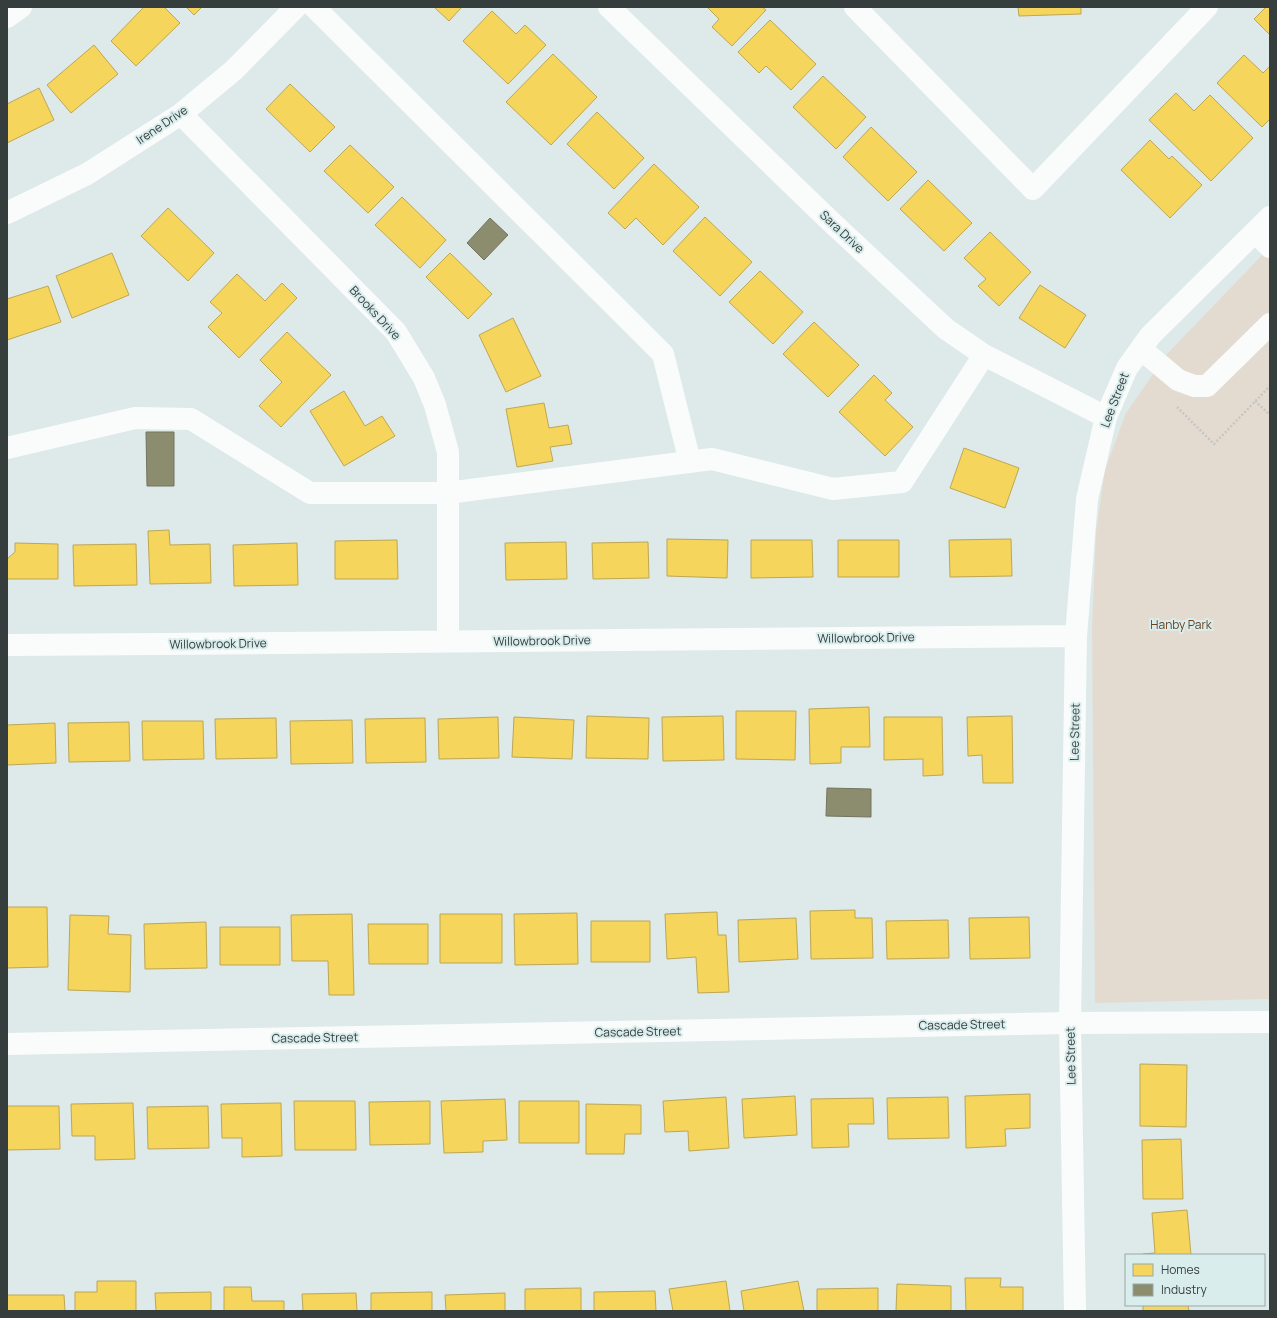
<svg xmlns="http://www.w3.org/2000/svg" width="1277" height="1318" font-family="Manrope,sans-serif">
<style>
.green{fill:#e4dbd0}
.homes{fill:#f6d55c;stroke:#bca753}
.industry{fill:#8c8c6e;stroke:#72745f}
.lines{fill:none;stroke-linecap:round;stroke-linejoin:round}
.path{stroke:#c4c7c7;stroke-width:2.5;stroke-dasharray:2 2;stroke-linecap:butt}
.minor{stroke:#fafcfc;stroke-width:22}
.labels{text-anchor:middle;stroke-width:4;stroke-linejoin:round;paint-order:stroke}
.street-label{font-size:12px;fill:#363d3d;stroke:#daeded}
.park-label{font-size:12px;fill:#684222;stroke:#daeded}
</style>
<rect width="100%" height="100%" fill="#dee9e9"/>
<path class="green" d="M1270,247V999L1095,1003L1092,630L1096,532L1105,470L1126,413L1168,353Z"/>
<path class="homes" d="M144,7H164L180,23L136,66L111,41Z
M186,7H202L194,15Z
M434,7H462L449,21Z
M707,7H762L766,10L732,46L712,27L719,19Z
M1018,7H1081V14L1019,16Z
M1266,7H1270V35L1254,19Z
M492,11L516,34L525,25L546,45L508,84L463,41Z
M770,20L816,64L791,90L766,66L759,73L738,52Z
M94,45L118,74L71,113L47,85Z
M553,54L597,97L551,145L506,102Z
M1244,55L1263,73L1270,66V119L1262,127L1217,83Z
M823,76L866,117L836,149L793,107Z
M290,84L335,127L310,152L266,109Z
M39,88L54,120L7,143V104Z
M1176,93L1194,111L1210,95L1253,138L1211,181L1149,120Z
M597,112L644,158L614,189L567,144Z
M871,127L917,172L888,201L843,157Z
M1150,140L1169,159L1172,156L1202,185L1170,218L1121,170Z
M350,145L394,187L368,213L324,171Z
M654,164L699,207L663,245L636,218L625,229L608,213Z
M928,180L972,223L944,251L900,209Z
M402,197L446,240L420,268L375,225Z
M168,208L214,253L188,281L141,236Z
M705,217L752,262L720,296L673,251Z
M990,232L1031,272L999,306L978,286L986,279L964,258Z
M112,253L129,295L72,318L56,276Z
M450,253L492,294L468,319L426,277Z
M760,271L803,312L773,344L729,302Z
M237,274L265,301L282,283L297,298L239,358L208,327L222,313L210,302Z
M1040,285L1086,315L1065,348L1019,318Z
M48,286L61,322L7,340V299Z
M513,318L541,376L506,392L479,335Z
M814,322L859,365L828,397L783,354Z
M287,332L331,375L281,427L259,406L282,382L260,360Z
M874,375L892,393L885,400L913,427L885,456L839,412Z
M344,391L365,426L382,416L395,436L344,466L310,411Z
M544,403L549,428L568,425L572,444L550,447L553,461L517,467L506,409Z
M964,448L1019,468L1005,508L950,488Z
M169,530L170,545L210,544L211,583L150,584L148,531Z
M667,539L728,540L727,578L667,576Z
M1011,539L1012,576L950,577L949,540Z
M397,540L398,579H335V541Z
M751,540H812L813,577L751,578Z
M838,540H899V577H838Z
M566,542L567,579L506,580L505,543Z
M648,542L649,578L593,579L592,543Z
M15,543L58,544V579H7V559L15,552Z
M297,543L298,585L234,586L233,545Z
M136,544L137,585L74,586L73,545Z
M869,707L870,747H841V763L810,764L809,709Z
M736,711H796L795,760L736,759Z
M587,716L649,718L648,759L586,758Z
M723,716L724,760L663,761L662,717Z
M1012,716L1013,783H983L982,755L968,756L967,717Z
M498,717L499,758L439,759L438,719Z
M514,717L574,720L572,759L512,757Z
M884,717H942L943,775L923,776V759L884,760Z
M276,718L277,758L216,759L215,719Z
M425,718L426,762L366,763L365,719Z
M352,720L353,763L291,764L290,721Z
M142,721H203L204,759L143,760Z
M129,722L130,761L69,762L68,723Z
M55,723L56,763L7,765V725Z
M7,907H47L48,967L7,968Z
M855,910V918H872L873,958L811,959L810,911Z
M717,912L718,935H726L729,992L698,993L696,957L667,959L665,914Z
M577,913L578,964L515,965L514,914Z
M352,914L354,995H329L328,961H292L291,915Z
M440,914H502V963H440Z
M70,915L109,916L108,934L131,935L130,992L68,990Z
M1029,917L1030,958L970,959L969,918Z
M796,918L798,959L739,962L738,920Z
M948,920L949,958L887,959L886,921Z
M591,921H650V962H591Z
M206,922L207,968L145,969L144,924Z
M368,924H428V964H369Z
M220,927H280V965H220Z
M1140,1064L1187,1065L1186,1127L1140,1126Z
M1030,1094V1128L1005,1129L1006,1146L966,1148L965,1096Z
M795,1096L797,1135L744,1138L742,1099Z
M726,1097L729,1148L689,1151L688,1131L665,1132L663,1101Z
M948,1097L949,1138L888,1139L887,1098Z
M873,1098L874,1124H848L849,1147L812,1148L811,1099Z
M505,1099L507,1140L483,1141V1152L444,1153L441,1101Z
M294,1101H355L356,1150H295Z
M430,1101V1144L370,1145L369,1102Z
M519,1101H579V1143H519Z
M133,1103L135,1159L95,1160V1136H72L71,1104Z
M281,1103L282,1156L242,1157V1138H222L221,1104Z
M586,1104L641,1105V1134H625L624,1154H586Z
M7,1106H59L60,1149L7,1150Z
M208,1106L209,1148L148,1149L147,1107Z
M1181,1139L1183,1199H1143L1142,1140Z
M1187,1210L1191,1255H1143V1254L1155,1253L1152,1213Z
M965,1278H1001L1000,1287H1023V1311H966Z
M97,1281H136V1311H75V1292H97Z
M726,1281L730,1311H673L669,1289Z
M798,1281L804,1311H744L741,1291Z
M897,1284L951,1286V1311H896Z
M224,1287H251L252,1301H284V1311H224Z
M581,1288V1311H525V1289Z
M878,1288V1311H817V1289Z
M655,1291L656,1311H594V1292Z
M211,1292V1311H156L155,1293Z
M432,1292V1311H371V1293Z
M356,1293L357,1311H303L302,1294Z
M505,1293V1311H446L445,1295Z
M7,1295H64L65,1311H7Z
M1143,1305H1188L1189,1311H1143Z"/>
<path class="industry" d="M490,218L508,235L484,260L467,243Z
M146,432H174V486H147Z
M827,788L871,789V817L826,816Z"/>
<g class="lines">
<path class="path" d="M1255,401L1270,415
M1177,407L1214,444L1270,386"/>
<path class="minor" d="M314,7L663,354L690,462
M609,7L827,218L946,329L984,355L1106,417
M855,7L1033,189L1207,7
M7,17L21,7
M181,114L396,332L424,378L435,405L448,452V642
M7,213L87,174L181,114L234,70L296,7
M1255,232L1270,247
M1141,349L1178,380L1194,386H1207L1270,324
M7,448L135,418L191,419L310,493H447L712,459L833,489L902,482L984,355
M7,645L161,644L1076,636
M7,1044L1070,1023L1270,1022
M1075,1311L1070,1023L1073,828L1076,636L1087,499L1106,417L1127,368L1150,336L1270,217"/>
</g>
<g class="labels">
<g class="street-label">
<text transform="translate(162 125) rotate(-34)" y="4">Irene Drive</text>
<text transform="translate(842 232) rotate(43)" y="4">Sara Drive</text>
<text transform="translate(375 313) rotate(47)" y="4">Brooks Drive</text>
<text transform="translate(1115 400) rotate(-69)" y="4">Lee Street</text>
<text transform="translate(866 638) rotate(-1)" y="4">Willowbrook Drive</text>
<text transform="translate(542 641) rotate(-1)" y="4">Willowbrook Drive</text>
<text transform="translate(218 644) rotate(-1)" y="4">Willowbrook Drive</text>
<text transform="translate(1075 732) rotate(-89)" y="4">Lee Street</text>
<text transform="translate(962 1025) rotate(-1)" y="4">Cascade Street</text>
<text transform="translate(638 1032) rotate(-1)" y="4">Cascade Street</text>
<text transform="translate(315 1038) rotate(-1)" y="4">Cascade Street</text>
<text transform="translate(1071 1056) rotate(-91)" y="4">Lee Street</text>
</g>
<g class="park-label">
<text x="1181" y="629">Hanby Park</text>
</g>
</g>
<rect width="1277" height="1318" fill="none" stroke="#363d3d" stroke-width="16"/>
<rect x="1125" y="1254" width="140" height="52" fill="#daeded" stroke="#98a7a7"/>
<rect x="1133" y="1264" width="20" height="12" fill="#f6d55c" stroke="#98a7a7"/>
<text x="1161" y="1274" font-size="12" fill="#363d3d">Homes</text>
<rect x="1133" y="1284" width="20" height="12" fill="#8c8c6e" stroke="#98a7a7"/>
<text x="1161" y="1294" font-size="12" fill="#363d3d">Industry</text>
</svg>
